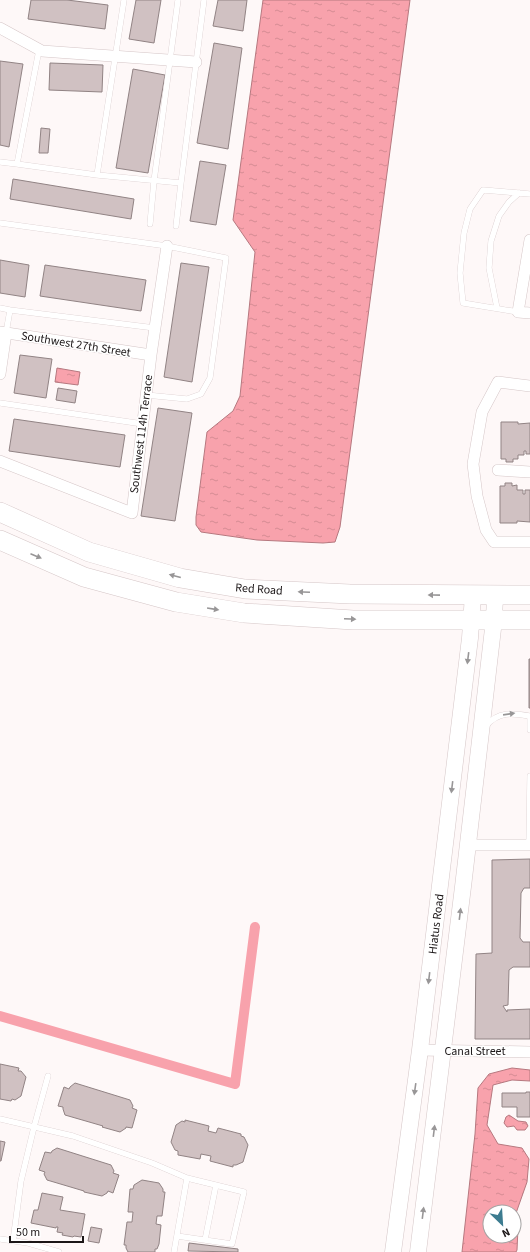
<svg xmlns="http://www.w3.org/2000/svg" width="530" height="1252" font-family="'Source Sans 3',sans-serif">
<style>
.water{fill:url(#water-ripples);stroke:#b6787f;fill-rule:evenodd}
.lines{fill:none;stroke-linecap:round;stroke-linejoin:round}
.canal{stroke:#f8a2ac;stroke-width:10}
.building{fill:#d0c1c2;stroke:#918384}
.service-casing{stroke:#d5c6c7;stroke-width:6}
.minor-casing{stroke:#d5c6c7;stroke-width:12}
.secondary-casing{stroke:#d5c6c7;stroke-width:17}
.trunk-casing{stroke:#d5c6c7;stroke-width:20}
.service{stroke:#fff;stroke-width:5.5}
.minor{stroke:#fff;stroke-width:11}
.secondary{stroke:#fff;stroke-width:16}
.trunk{stroke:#fff;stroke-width:19}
.oneway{fill:#989697}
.labels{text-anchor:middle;stroke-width:3;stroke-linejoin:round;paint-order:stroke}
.street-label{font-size:12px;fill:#1b1617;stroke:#fff}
</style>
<defs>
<pattern id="water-ripples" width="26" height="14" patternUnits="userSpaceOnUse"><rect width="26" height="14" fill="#f8a2ac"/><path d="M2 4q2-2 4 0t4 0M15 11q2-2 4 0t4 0" fill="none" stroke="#d48b93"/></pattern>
</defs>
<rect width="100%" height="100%" fill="#fef8f8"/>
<path class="water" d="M263,0H410L340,527L335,542L323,543L257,540L201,532L196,525V517L207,432L233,411L240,396L255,252L233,220Z
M57,368L80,372L78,385L55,382Z
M512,1068L530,1070V1081L512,1080L493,1085L487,1125L498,1144L522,1148L529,1159L527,1182L515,1216L518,1228L517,1250L516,1252H462L475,1134L478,1088L489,1074ZM490,1212H514V1236H490Z
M509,1115L518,1121L526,1122L528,1126L525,1130H517L514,1126L507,1127L504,1123L506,1117Z"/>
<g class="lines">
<path class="canal" d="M0,1016L235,1084L255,927"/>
</g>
<path class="building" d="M31,0H67L108,5L105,29L28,19Z
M136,0H161L154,43L129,39Z
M218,0H247L243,31L213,26Z
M214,43L242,48L228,149L197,143Z
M0,61L23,64L9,147L0,145Z
M50,63L103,65L102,92L49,90Z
M133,69L165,75L148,173L116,168Z
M41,128L50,129L48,153H39Z
M200,161L226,165L216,225L190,221Z
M13,179L134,199L131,219L10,199Z
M0,260L29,265L25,297L0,293Z
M181,263L209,267L192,382L164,377Z
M45,265L146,280L141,311L40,296Z
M20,355L52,359L46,398L14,393Z
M58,388L77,391L75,403L56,400Z
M158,408L192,413L175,521L141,516Z
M14,419L125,435L120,467L9,451Z
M501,422H518V424L530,423V454H526V451H524V455H518V459H513V462H506V459H501Z
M505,483H512V486L517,485V490H523V494H525V490H530V522L517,521V523H500V486H505Z
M529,659H530V708H529Z
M530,859V888H524L521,893L520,938L523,942H530V967H513L509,970L508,1005L503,1006L507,1012V1010L530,1009V1039H475L476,954L492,953V860Z
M0,1064L19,1068L18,1071H21L26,1077L21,1096L15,1100L12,1099L11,1101L0,1099Z
M75,1083L130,1100L133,1106L132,1108L137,1110L132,1128L126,1127V1128L120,1132L102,1127L103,1126L65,1115L63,1109V1107L58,1106L64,1087L69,1089L70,1087Z
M526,1092H530V1117H517V1107H502V1093H526Z
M185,1120L209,1126L208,1131L216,1133L218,1128L241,1134V1136L244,1137L248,1145L243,1162L236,1165H233V1167L210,1161L211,1156L201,1154L200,1159L178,1155V1151L175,1150L171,1142L176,1125L182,1121L185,1122Z
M0,1141L5,1142L1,1161H0Z
M57,1148L111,1165L114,1171L113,1173L119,1175L113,1193L108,1191L107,1193L102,1196L84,1192V1191L47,1180L44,1174L45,1172L39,1170L45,1152L51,1153L52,1151Z
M142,1180L159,1183L163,1189V1192H165L162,1216H157L156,1224L161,1225L159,1244L157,1249H155V1252H128L126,1248V1245H124L127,1222H132L133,1212H128L130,1189H133L134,1185Z
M42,1193L63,1197L60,1210L85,1214L81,1237L74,1236L73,1237L62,1235L63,1233L57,1232L58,1227H56V1228L31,1223L34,1210H38Z
M91,1227L102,1229L99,1243L88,1241Z
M189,1243L238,1249V1252L188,1251Z"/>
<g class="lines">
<defs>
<path id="service" d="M39,50L17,164L97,175L124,0
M0,162L17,164
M97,175L181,183L204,0
M0,223L167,246L226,258L210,378L201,394L187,399L146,395
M150,224L154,181L178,0
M176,226L181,183
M0,308L10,310
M497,308L489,268L491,241L499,216L509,202L519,193
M518,312L463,303L460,273L464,233L470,209L483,190L530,194
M6,333L10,310L155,328
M0,403L143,424
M486,726C498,711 513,713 530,716V730
M529,845L530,776
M0,1119L73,1136L152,1163L187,1178L174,1252
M177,1236L232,1244L244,1192L187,1178
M0,1239L28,1243L59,1252
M205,1240L216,1185
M13,1241L21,1181L34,1127L48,1076"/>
<path id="minor" d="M0,28L42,51L196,62
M530,240L518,312L530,313
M0,332L151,355
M0,374L6,333
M530,386L498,382L482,412L473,464L477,496L486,530L494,542H530
M0,461L132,513L151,355L167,246
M498,470L530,472
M469,845H530
M420,1050L530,1052"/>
<path id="secondary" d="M393,1252L420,1050L470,638L473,595
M418,1252C445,1041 470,831 494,620L495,596"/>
<path id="trunk" d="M0,512L89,552L180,578L245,589L350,594L530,595
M0,540L84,577L176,602L244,613L353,620H530"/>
</defs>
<use href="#service" class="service-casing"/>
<use href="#minor" class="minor-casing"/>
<use href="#secondary" class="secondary-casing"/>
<use href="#trunk" class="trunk-casing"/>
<use href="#service" class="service"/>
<use href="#minor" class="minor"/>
<use href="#secondary" class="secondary"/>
<use href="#trunk" class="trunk"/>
</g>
<defs><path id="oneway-solid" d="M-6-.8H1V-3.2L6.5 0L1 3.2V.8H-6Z"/></defs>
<g class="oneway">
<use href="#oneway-solid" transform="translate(36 556) rotate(23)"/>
<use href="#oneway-solid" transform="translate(175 576) rotate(-165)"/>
<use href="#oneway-solid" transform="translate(304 592) rotate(-178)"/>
<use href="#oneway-solid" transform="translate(434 595) rotate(-179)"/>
<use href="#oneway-solid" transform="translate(213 609) rotate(9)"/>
<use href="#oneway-solid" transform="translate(350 619) rotate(2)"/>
<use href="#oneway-solid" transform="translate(468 658) rotate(97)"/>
<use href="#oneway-solid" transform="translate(509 714) rotate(-8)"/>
<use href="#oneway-solid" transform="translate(452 787) rotate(97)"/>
<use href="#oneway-solid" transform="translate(460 914) rotate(-83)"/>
<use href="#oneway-solid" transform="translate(429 978) rotate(97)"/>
<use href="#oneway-solid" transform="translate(415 1089) rotate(98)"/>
<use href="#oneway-solid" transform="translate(434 1131) rotate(-83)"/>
<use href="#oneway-solid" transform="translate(423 1213) rotate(-83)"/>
</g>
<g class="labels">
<g class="street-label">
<text transform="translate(76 344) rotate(9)" y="4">Southwest 27th Street</text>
<text transform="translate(141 434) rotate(-83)" y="4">Southwest 114h Terrace</text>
<text transform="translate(259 589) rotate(4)" y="4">Red Road</text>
<text transform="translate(436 924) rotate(-83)" y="4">Hiatus Road</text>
<text x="475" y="1055">Canal Street</text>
</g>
</g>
<g transform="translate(502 1224) rotate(155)"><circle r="19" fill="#ffffff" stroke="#a4a2a2"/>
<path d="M0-3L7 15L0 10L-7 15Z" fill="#3d7c90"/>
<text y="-6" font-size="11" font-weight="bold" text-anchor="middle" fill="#1b1617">N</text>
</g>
<path d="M10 1236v6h73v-6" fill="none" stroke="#1b1617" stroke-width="2"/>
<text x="16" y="1236" font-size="12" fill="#1b1617" stroke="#ffffff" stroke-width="3" paint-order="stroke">50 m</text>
</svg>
